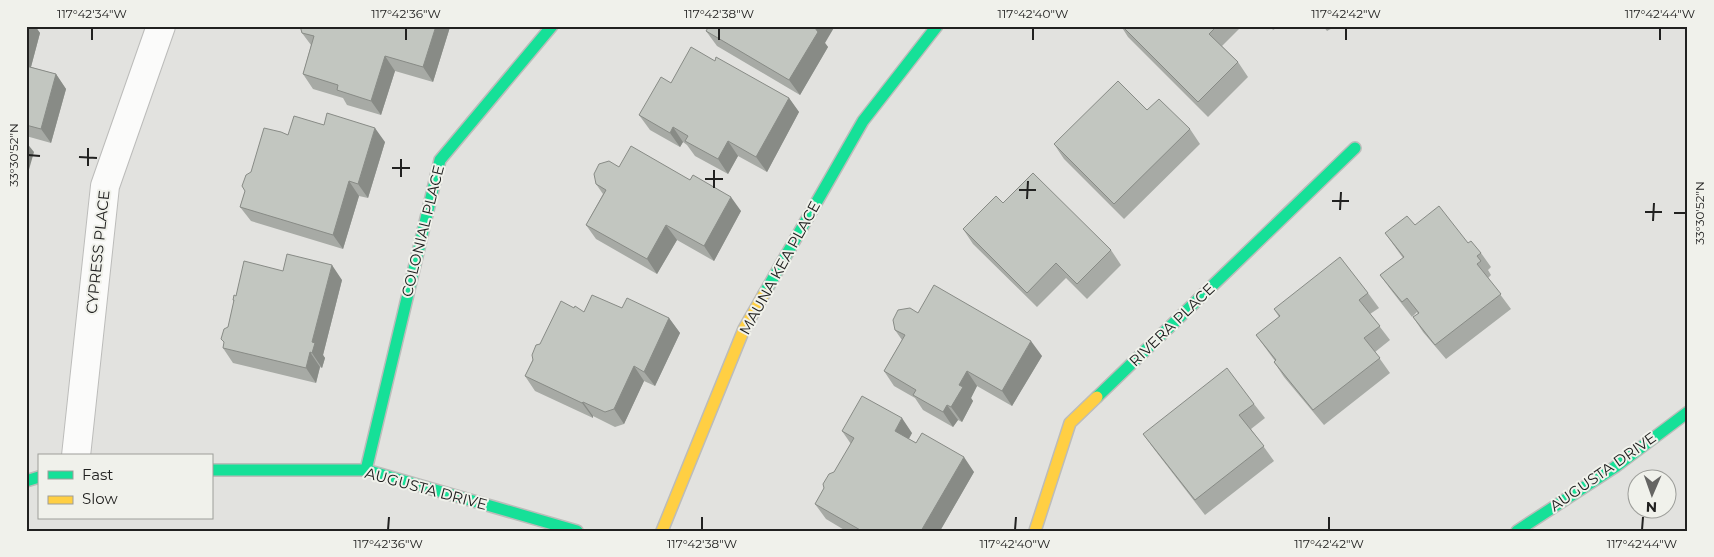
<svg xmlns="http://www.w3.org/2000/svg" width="1714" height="557" font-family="Montserrat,sans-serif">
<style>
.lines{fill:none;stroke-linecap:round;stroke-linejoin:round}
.street-casing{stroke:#bcbcba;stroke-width:30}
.fast-casing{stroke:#bcbcba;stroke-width:14}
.slow-casing{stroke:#bcbcba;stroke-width:14}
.street{stroke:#fbfbfa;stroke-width:28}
.fast{stroke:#16e098;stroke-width:11}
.slow{stroke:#ffcf43;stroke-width:11}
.wall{fill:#a7aaa5}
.shaded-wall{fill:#888b86}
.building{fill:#c2c6c0;stroke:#888b86}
.ticks{fill:none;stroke:#212120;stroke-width:2}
.labels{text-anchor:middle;stroke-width:4;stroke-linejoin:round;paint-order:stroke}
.street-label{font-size:15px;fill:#212120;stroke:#f0f1eb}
.neatline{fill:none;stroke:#212120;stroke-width:2}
.ticks-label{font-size:12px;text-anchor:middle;fill:#212120}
</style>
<rect width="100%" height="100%" fill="#e2e2df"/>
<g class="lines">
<defs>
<path id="street" d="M76,456L105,186L161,26"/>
<path id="fast" d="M764,294L863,121L937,26
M1097,397L1355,148
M211,470H366L577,531
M366,470L440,160L552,26
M26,481L39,477
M1517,531L1615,467L1688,412"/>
<path id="slow" d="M662,531L744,329L764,294
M1035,531L1070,423L1097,397"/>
</defs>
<use href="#street" class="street-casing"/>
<use href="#fast" class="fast-casing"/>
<use href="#slow" class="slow-casing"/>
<use href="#street" class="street"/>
<use href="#fast" class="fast"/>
<use href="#slow" class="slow"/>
</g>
<path class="wall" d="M26,26H35L40,33L31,67L56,74L66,89L51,143L26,136Z
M300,26H449L450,27L433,82L395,71L381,115L347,105L343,98L313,89L303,74L311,45L302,33Z
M1121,26H1242L1222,46L1238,62L1248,77L1208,117L1128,37Z
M1270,26H1280L1273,30Z
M1323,26H1336L1327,31Z
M706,31L825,43L828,47L800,95L717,46Z
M715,61L789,98L799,112L767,172L738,156L728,174L695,156L687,145L683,142L680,147L650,130L639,115L671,83Z
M1147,110L1190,129L1200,144L1124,219L1064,159L1054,144Z
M324,125L385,142L368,198L359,196L343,249L251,221L240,207L251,172L288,135Z
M619,167L741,211L714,261L677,240L657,274L596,239L586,225L603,194L596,184Z
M1003,203L1111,250L1121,265L1087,299L1066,278L1037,307L973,244L963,229Z
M1415,225L1468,243L1481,253L1491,267L1488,270L1491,275L1488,278L1511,309L1446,359L1423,332L1413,317L1418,314L1417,312L1412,317L1391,290L1380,275L1403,258L1385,233Z
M283,271L342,280L323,355L325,358L322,368L320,367L316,383L233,363L223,348L234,302L233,300L236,296Z
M1368,293L1379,308L1370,314L1390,340L1375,352L1390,373L1324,425L1284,377L1274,362L1275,361L1256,335L1279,317L1274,309Z
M622,308L669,318L680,333L655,386L644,381L624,424L615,427L593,416V418L535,391L525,376L540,344L584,312Z
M918,313L1042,356L1012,406L977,386L971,398L973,401L962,422L958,420L953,427L923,410L915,398L894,386L884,371L902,340L895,330Z
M1254,404L1265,418L1251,429L1274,461L1205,515L1154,449L1143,434Z
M842,431L912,433L909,439L974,472L940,531H846L826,519L815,504L851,444Z"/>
<path class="shaded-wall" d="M28,26H35L40,33L28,78L26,76V31Z
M436,26H449L450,27L433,82L423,67Z
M816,26H835L825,43L828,47L800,95L789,80Z
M385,56L395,71L381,115L371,101Z
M56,74L66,89L51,143L41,129Z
M789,98L799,112L767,172L756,157Z
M673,127L683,142L680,147L670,133Z
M375,128L385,142L368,198L358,184Z
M728,141L738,156L728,174L718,159Z
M26,142L34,152L26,180Z
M349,181L359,196L343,249L333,235Z
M731,197L741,211L714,261L704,246Z
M666,225L677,240L657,274L647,259Z
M332,265L342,280L323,355L325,358L322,368L312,353V342Z
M669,318L680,333L655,386L644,372Z
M1031,341L1042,356L1012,406L1002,391Z
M310,352L320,367L316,383L306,368Z
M634,366L644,381L624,424L614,409Z
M967,371L977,386L971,398L973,401L962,422L951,407L959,385Z
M583,402L593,416V418L582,403Z
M947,405L958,420L953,427L943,412Z
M902,418L912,433L905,445L895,431Z
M964,457L974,472L940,531H921Z"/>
<path class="building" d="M300,26H436L423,67L385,56L371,101L337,90L338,85L303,74L314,36L302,33Z
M709,26H816L815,28L818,32L789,80L706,31Z
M1122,26H1217L1209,34L1238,62L1198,102Z
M691,47L715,61L716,57L789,98L756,157L728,141L718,159L685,141L688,136L673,127L670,133L639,115L661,77L671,83Z
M26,66L56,74L41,129L26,125Z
M1118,81L1147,110L1159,99L1190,129L1114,204L1054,144Z
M327,113L375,128L358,184L349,181L333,235L240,207L245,191L242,186L246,175L251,172L264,128L281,132L288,135L294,116L324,125Z
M631,146L690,180L693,175L731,197L704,246L666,225L647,259L586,225L606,190L596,184L594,174L599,164L609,161L619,167Z
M1033,173L1111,250L1077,284L1056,263L1027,293L963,229L996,196L1003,203Z
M1439,206L1468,243L1471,241L1481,253L1477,256L1481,261L1477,264L1501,294L1435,345L1413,317L1419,313L1407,298L1402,302L1380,275L1404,257L1385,233L1407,216L1415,225Z
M287,254L332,265L312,342L315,343L312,353L310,352L306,368L223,348L224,342L221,339L224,329L228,327L234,300H233L234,295L236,296L244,261L283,271Z
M1340,257L1368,293L1359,300L1380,326L1364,338L1380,358L1313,410L1274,362L1276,360L1256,335L1280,316L1274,309Z
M934,285L1031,341L1002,391L967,371L959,385L963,387L951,407L947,405L943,412L913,395L916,390L884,371L905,335L895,330L893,320L898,310L910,308L918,313Z
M592,295L622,308L627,298L669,318L644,372L634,366L614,409L605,412L583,402L582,403L525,376L533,360L532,355L536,345L540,344L561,301L574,308L575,306L584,312Z
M1227,368L1254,404L1239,415L1264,446L1195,500L1143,434Z
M862,396L902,418L895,431L916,443L922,433L964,457L921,531H862L815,504L824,488L823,484L829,474L834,472L854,438L842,431Z"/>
<path class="ticks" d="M92,40V28M406,40V28M719,40V28M1033,40V28M1346,40V28M1660,40V28M28,155L40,156M79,157L97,158M88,166V148M392,168H410M401,177V159M705,179H723M714,188V170M1019,190H1036M1027,199L1028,181M1332,201H1349M1340,210L1341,192M1645,212H1662M1674,213H1686M1653,221L1654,203M388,530L389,517M702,530V517M1015,530L1016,517M1329,530V517M1642,530L1643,517"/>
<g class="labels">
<g class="street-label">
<text transform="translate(423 231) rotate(-76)" y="5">COLONIAL PLACE</text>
<text transform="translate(98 252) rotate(-84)" y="5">CYPRESS PLACE</text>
<text transform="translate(780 268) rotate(-61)" y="5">MAUNA KEA PLACE</text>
<text transform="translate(1172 325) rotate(-44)" y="5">RIVERA PLACE</text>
<text transform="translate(1603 472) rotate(-35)" y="5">AUGUSTA DRIVE</text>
<text transform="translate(426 489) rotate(15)" y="5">AUGUSTA DRIVE</text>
</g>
</g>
<rect width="1714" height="557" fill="none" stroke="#f0f1eb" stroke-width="55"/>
<rect x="38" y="454" width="175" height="65" fill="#f0f1eb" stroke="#9d9e9a"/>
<rect x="48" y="471" width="25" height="8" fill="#16e098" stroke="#9d9e9a"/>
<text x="82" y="480" font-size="15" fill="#212120">Fast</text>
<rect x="48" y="496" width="25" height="8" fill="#ffcf43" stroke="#9d9e9a"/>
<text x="82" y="504" font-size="15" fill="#212120">Slow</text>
<g transform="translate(1652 494) rotate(182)"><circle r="24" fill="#f0f1eb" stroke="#9d9e9a"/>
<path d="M0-4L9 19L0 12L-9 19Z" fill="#656563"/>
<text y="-8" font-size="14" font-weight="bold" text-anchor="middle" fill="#212120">N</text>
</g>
<rect x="28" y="28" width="1658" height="502" class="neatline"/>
<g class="ticks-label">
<text x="92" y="18">117°42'34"W</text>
<text x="406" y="18">117°42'36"W</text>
<text x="719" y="18">117°42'38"W</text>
<text x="1033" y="18">117°42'40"W</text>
<text x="1346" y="18">117°42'42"W</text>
<text x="1660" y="18">117°42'44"W</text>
<text transform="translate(14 155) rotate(-90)" y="4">33°30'52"N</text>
<text transform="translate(1700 213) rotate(-90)" y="4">33°30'52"N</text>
<text x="388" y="548">117°42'36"W</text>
<text x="702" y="548">117°42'38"W</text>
<text x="1015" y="548">117°42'40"W</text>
<text x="1329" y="548">117°42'42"W</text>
<text x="1642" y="548">117°42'44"W</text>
</g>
</svg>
